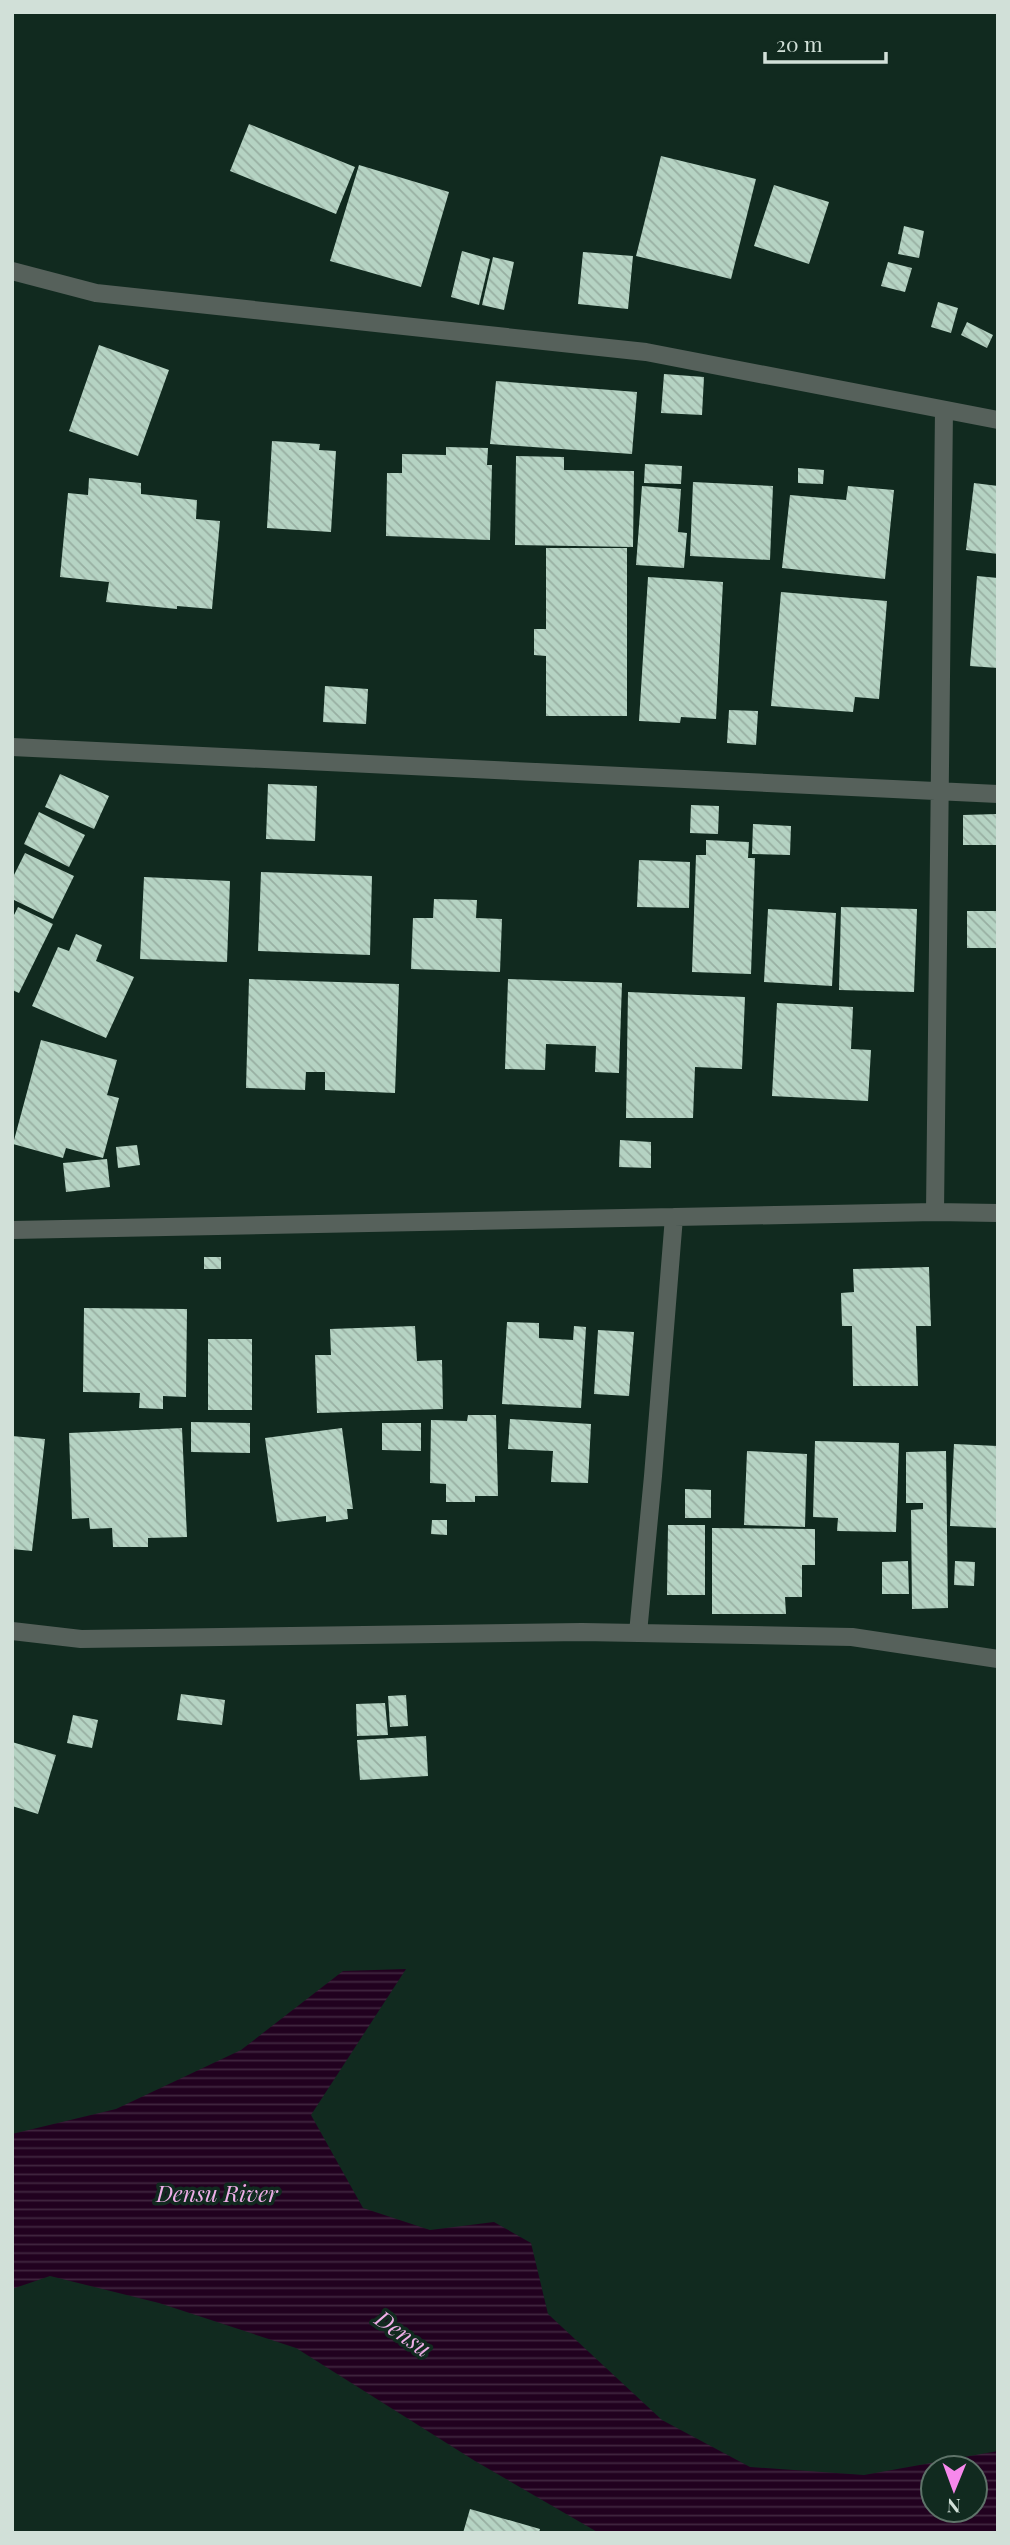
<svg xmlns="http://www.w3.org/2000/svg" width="1010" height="2545" font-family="'Playfair Display',serif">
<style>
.water{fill:url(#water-rules);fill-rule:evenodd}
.building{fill:url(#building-back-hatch)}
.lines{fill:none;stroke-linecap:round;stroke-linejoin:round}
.street{stroke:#56615b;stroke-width:18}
.labels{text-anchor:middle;stroke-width:7;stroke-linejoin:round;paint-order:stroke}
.water-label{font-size:23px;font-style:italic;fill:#eeaee7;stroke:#112a1f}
</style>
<defs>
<pattern id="water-rules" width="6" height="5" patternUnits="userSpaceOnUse" patternTransform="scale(1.75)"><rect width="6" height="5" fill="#21011f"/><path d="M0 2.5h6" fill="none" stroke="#40263f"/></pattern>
<pattern id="building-back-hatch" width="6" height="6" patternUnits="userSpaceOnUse" patternTransform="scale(1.75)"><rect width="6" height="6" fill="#b5d3c3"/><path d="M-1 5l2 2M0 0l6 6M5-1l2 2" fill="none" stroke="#98afa2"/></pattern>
</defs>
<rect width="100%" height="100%" fill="#112a1f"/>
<path class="water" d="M406,1969L311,2115L363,2208L430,2230L494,2222L531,2243L548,2314L662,2420L750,2467L864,2475L998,2451V2533H599L475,2461L296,2348L159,2303L50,2276L12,2289V2134L116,2109L241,2050L343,1971ZM933,2468H975V2510H933Z"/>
<path class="building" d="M249,124L355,167L336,214L230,171Z
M661,156L756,179L731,279L636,256Z
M359,165L449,192L421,287L330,261Z
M774,185L829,202L809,264L754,246Z
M904,226L924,231L919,258L898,254Z
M462,251L490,259L479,305L451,297Z
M583,252L633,256L628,309L578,304Z
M493,257L514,262L504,310L482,305Z
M888,262L912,268L905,292L881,286Z
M938,302L958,308L951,333L931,327Z
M967,322L993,335L987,348L961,335Z
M99,345L169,370L138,456L69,431Z
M664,374L704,377L702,415L661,413Z
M496,381L637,392L632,454L490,444Z
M272,441L320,444L319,450L336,451L331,532L267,528Z
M446,447L488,448L487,465H492L490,540L386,536L387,473H402V454L446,455Z
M516,456L564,457V470L634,471L633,547L515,545Z
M645,464L682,466L681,484L644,483Z
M798,468L824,470L823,484L798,483Z
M89,478L141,483V494L197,500L196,519L220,521L212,609L177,606V609L106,602L109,582L60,577L68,493L88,495Z
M693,482L773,486L770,560L690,556Z
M974,483L998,486V554L966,550Z
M642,486L681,489L678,532L687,533L684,568L636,565Z
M848,486L894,490L885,579L782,568L790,495L846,500Z
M546,548H627V716H546V656L534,655V629H546Z
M977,576L998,578V668L970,666Z
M648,577L723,582L716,719L681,717L680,723L639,721Z
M781,592L887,601L879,699L855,697L853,712L771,706Z
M325,686L368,689L366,724L323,722Z
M729,710L758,711L756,745L727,743Z
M60,774L109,796L94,829L45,807Z
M268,784L317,786L315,841L266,839Z
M691,805L719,806L718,834L690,833Z
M39,812L85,835L69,867L24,844Z
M997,814V845H963V815Z
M753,824L791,826L790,855L752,854Z
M706,840L749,842L748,858H755L751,974L692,972L696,855H706Z
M25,853L74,876L53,919L12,899V879Z
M639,860L690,862L689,908L637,907Z
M261,872L372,876L370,955L258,951Z
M144,877L230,881L227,962L140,959Z
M434,899L477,900L476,918L502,919L500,972L411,969L413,918H433Z
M18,907L53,924L19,993L12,990V919Z
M841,907L917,909L914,992L839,990Z
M768,909L836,913L832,986L764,982Z
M967,911H997V948H967Z
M76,934L102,945L96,961L134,977L106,1038L32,1006L58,947L69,951Z
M249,979L399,984L395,1093L325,1090V1072H306L305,1090L246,1088Z
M508,979L622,983L619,1073L595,1072L596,1046L546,1044L545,1070L505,1069Z
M628,992L745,997L742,1069L695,1067L693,1118H626Z
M777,1003L853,1007L851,1049L871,1050L868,1101L772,1096Z
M41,1040L117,1060L107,1095L119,1098L103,1158L66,1148L63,1158L13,1144Z
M620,1140L651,1142V1168L619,1167Z
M137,1145L140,1165L118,1168L116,1147Z
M107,1159L110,1187L66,1192L63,1163Z
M204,1257H221V1269H204Z
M929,1267L931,1326H916L918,1386H853L852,1326H842L841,1293L854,1292L853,1269Z
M84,1308L187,1309L186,1397L163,1396V1409L139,1408L140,1393L83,1392Z
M507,1322L539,1323V1338L573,1340L574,1326L586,1327L581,1408L502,1404Z
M415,1326L417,1361L442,1360L443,1409L317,1413L315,1355H331L330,1329Z
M598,1330L634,1332L629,1396L594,1394Z
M208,1339H252V1410H208Z
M468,1415H496L498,1496H475V1502H446V1484L430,1483L431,1420L467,1421Z
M510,1419L591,1424L588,1483L551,1482L553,1451L508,1449Z
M191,1422L250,1423V1453L191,1452Z
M382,1423H421V1451L382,1450Z
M182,1428L187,1537L148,1538V1547H113L112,1528L90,1529L89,1518L72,1519L69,1433Z
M342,1428L353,1509H347L348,1519L326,1522V1516L277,1522L265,1438Z
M12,1436L45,1439L32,1551L12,1549Z
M815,1441L899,1443L896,1532L837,1531L838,1518L813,1517Z
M954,1444L998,1446V1528L950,1526Z
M747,1451L807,1454L805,1527L744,1525Z
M946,1451L948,1608L912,1609L911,1510L923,1509V1503H906V1452Z
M685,1489L711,1490V1518H685Z
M432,1520H447V1535L431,1534Z
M668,1525H705V1595H667Z
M712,1528L815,1529V1565H802V1597H785L786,1614H712Z
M908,1561L909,1594H882V1562Z
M955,1561L975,1562L974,1586L954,1585Z
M181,1694L225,1700L222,1725L177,1720Z
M406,1695L408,1726L390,1727L388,1696Z
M385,1703L388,1735L357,1736L356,1704Z
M73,1715L98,1720L92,1748L67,1743Z
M426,1736L428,1776L360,1780L357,1740Z
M12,1742L56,1755L38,1814L12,1806Z
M470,2509L540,2529L539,2533H463Z"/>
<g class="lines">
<path class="street" d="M12,271L96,293L646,352L998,420
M12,747L998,794
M935,1212L944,410
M12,1230L935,1212L998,1213
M12,1631L81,1639L582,1632L852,1637L998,1659
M638,1633L653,1476L674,1217"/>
</g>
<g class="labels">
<g class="water-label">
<text x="217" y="2202">Densu River</text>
<text transform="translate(403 2334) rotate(35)" y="8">Densu</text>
</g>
</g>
<rect width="1010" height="2545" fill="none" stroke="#d1e0d8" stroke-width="28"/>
<g transform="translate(954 2489) rotate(181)"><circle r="33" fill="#112a1f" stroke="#5e7369" stroke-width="2"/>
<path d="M0-5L12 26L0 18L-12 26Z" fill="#f788ec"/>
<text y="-10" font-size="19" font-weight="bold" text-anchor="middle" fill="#d1e0d8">N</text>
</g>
<path d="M765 52v10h121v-10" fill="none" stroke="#d1e0d8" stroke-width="3.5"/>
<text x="776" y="52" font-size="21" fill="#d1e0d8" stroke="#112a1f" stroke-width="5" paint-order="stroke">20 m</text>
</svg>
